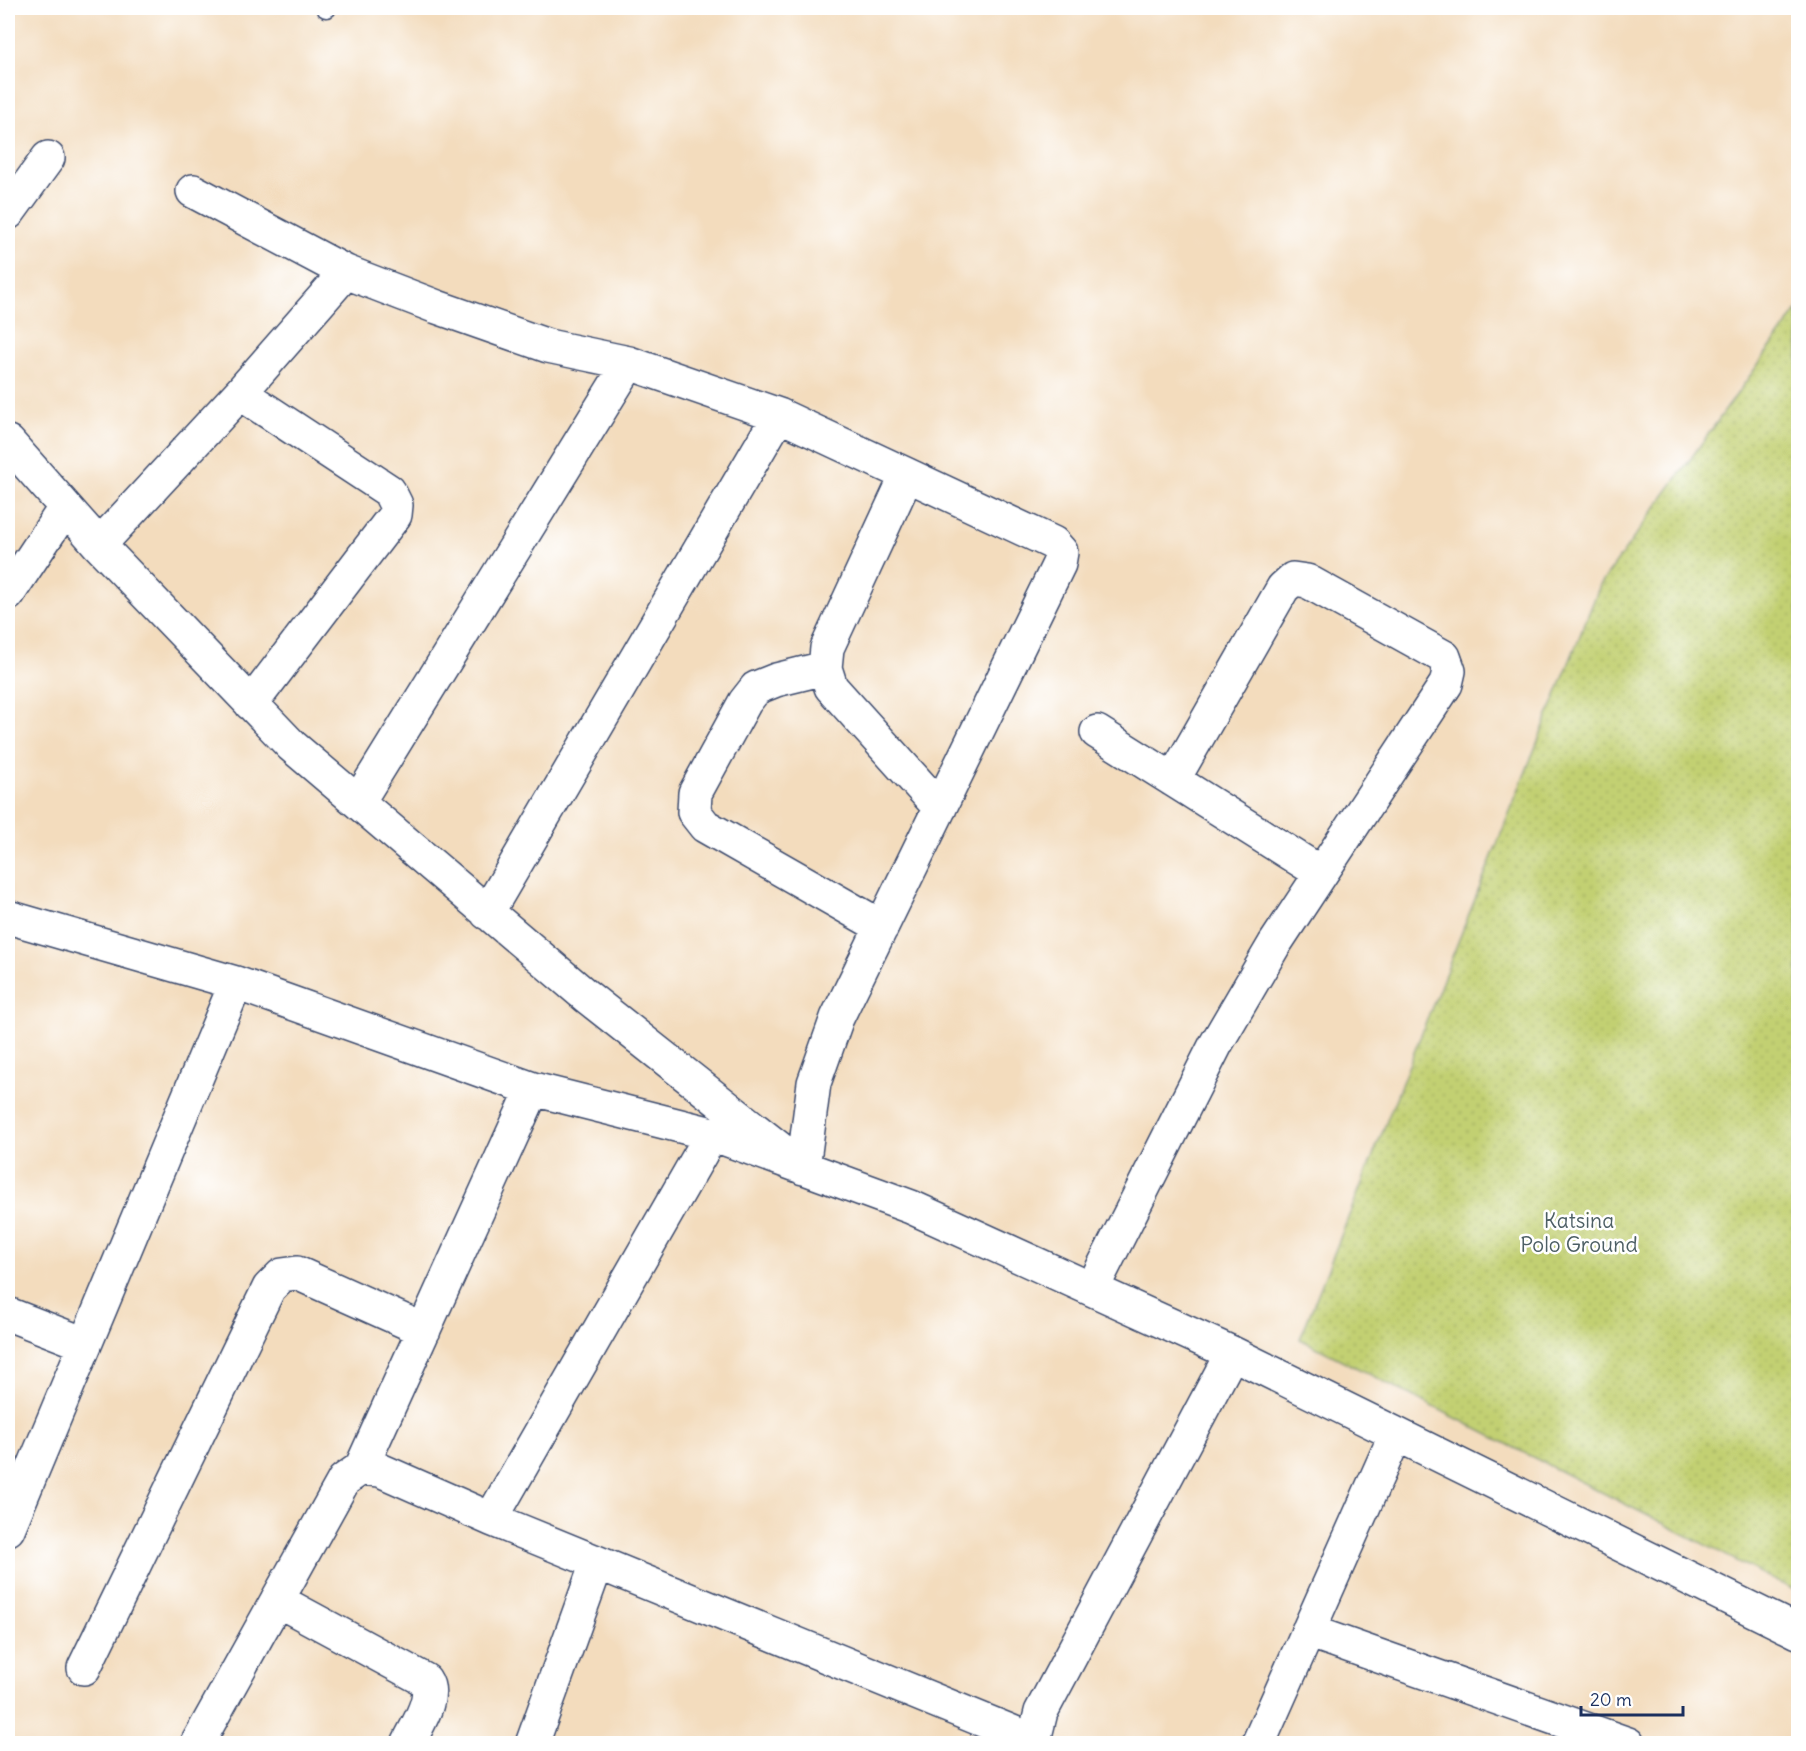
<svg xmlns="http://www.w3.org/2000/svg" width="1806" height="1751" font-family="Delius,sans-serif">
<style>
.grass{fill:url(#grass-dots);stroke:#6e8068;stroke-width:1.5}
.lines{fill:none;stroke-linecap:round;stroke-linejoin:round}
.service-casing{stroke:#3b496c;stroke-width:21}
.minor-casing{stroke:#3b496c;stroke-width:36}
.service{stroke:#fff;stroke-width:18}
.minor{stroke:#fff;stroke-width:33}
.labels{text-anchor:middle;stroke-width:5;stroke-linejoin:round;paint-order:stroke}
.park-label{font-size:21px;fill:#4d5f64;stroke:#fff}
</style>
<defs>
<pattern id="grass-dots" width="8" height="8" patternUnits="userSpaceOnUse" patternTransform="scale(1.5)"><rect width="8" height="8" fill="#c2d072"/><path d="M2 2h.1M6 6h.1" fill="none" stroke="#a6b365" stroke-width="1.8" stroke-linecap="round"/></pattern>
</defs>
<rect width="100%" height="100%" fill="#fff"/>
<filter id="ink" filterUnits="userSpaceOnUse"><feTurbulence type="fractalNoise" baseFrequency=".0167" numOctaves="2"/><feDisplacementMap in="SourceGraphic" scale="12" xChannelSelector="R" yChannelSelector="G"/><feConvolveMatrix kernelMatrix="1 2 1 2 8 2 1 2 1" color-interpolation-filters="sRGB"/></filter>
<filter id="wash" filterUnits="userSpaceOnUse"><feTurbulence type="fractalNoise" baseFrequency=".008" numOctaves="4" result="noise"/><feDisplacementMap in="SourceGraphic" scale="24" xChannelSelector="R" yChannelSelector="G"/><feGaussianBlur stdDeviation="1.35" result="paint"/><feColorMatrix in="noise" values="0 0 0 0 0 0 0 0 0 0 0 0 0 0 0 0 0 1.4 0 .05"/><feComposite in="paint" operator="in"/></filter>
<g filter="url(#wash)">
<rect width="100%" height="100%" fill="#f3dcbd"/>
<path class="grass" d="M1798,309V1592L1300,1339L1600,585Z"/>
</g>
<g filter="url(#ink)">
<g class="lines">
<defs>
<path id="service" d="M326,8H327"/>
<path id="minor" d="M193,191L346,272L437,307L548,346L629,363L779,415L1053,543L1061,552L1059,564L837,1018L814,1083L803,1168
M8,213L48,158
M240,393L389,491L396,505L395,515L251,704
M8,442L99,545L292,746L586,996L781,1150
M907,475L827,648L825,668L831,687L940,808
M99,545L240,393L346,272
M8,594L65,508
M825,668L776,680L756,688L745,702L695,793L694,812L705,826L882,927
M1097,732L1321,873
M358,802L629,363
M487,913L779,415
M8,917L236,983L533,1089L712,1134L911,1207L1232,1353L1798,1632
M1092,1289L1216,1044L1274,945L1446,684L1449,671L1444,657L1307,581L1293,579L1283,588L1173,780
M8,1314L85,1344
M361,1468L380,1470L491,1519L1034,1741
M491,1519L712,1134
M8,1529L236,983
M277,1600L425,1680C437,1698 416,1726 408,1744
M1308,1631L1628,1744
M84,1668L269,1288L282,1275L297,1273L424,1330
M197,1744L344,1480L361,1468L533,1089
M532,1744L597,1563
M1033,1744L1041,1712L1232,1353
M1258,1744L1396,1434"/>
</defs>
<use href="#service" class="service-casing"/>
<use href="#minor" class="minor-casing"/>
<use href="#service" class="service"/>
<use href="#minor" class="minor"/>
</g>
</g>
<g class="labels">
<g class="park-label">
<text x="1579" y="1228">Katsina<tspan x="1579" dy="24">Polo Ground</tspan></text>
</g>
</g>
<rect width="1806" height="1751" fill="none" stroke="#fff" stroke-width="30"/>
<path d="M1581 1706v9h102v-9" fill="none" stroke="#1b2f5e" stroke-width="3"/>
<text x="1590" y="1706" font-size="18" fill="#1b2f5e" stroke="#ffffff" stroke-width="4.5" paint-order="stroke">20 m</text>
</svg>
